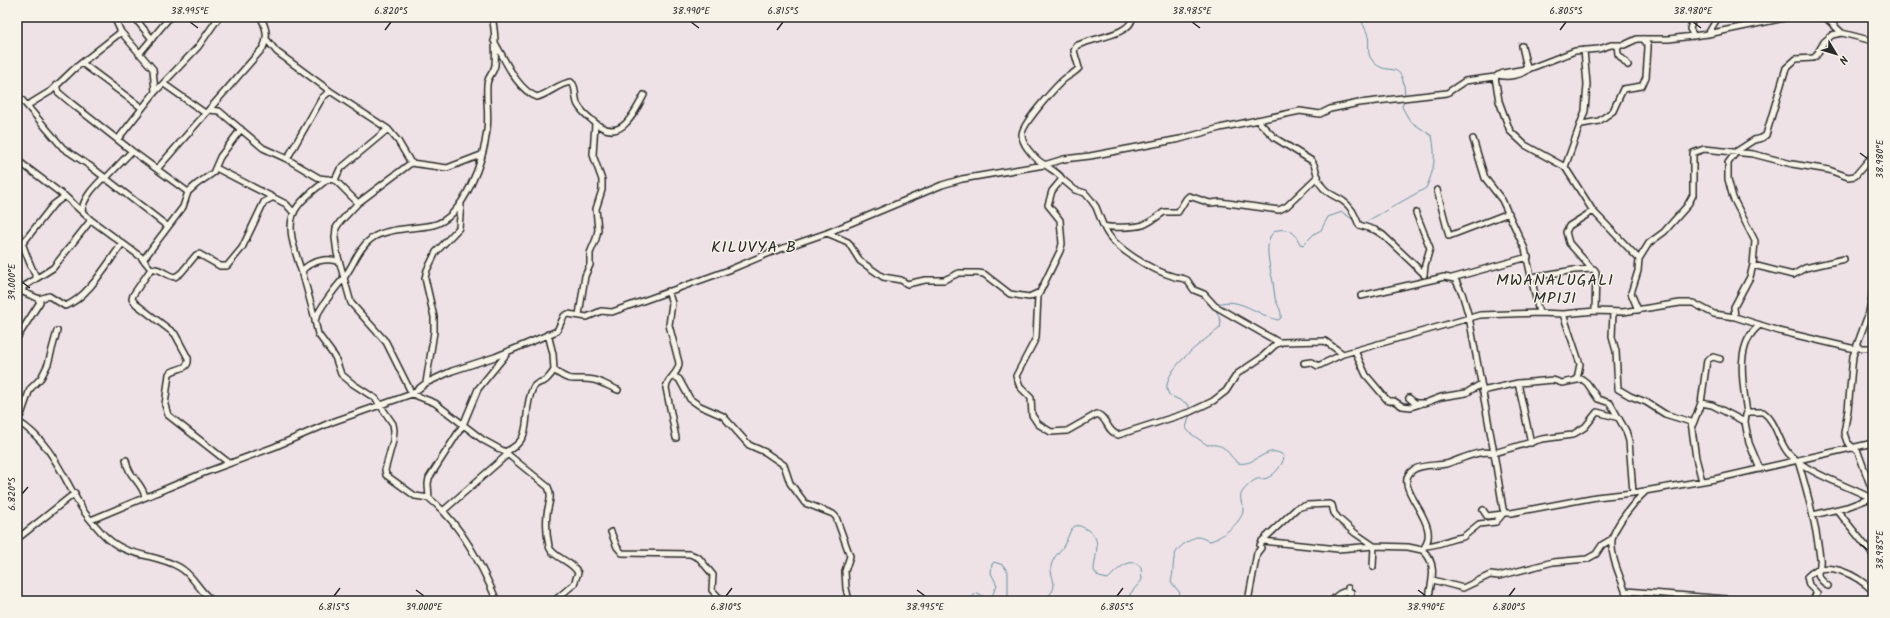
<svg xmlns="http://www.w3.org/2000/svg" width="1890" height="618" font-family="Kalam,sans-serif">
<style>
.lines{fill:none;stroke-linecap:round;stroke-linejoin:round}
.stream{stroke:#63909d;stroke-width:1}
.minor-casing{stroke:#2b2b2b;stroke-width:8}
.minor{stroke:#f7f3e8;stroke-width:5}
.ticks{fill:none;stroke:#2b2b2b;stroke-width:1.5}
.labels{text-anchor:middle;stroke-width:3;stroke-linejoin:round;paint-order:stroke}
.quarter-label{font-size:16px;letter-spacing:1px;fill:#2b2b2b;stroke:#f7f3e8}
.neatline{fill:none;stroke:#2b2b2b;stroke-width:1.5}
.ticks-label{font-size:10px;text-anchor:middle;fill:#2b2b2b}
</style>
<rect width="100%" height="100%" fill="#eee2e7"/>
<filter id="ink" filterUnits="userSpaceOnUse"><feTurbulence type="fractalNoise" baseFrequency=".025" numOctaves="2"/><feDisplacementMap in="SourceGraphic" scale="8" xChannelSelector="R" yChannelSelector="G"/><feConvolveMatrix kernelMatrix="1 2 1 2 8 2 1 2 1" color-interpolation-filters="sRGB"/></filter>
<g filter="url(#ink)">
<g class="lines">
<path class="stream" d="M1365,17L1362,22C1364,27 1367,31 1368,36C1370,44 1366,53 1372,60C1387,80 1403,54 1405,96
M1362,224L1426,188C1435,169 1436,156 1432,136L1410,121L1402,107L1404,101
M1218,304C1239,296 1259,316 1278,320L1281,318C1282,310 1277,305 1275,298C1274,293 1274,287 1273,282C1270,268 1258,225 1286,230C1296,232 1296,237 1300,244L1303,245L1314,234L1321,230L1328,217L1342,212L1355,221
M1190,409L1188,404L1169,395C1156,373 1205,340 1220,328L1221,322L1216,310
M969,601L975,594L978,593L986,598L992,596L997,585L991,573L992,564L994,562L1003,565L1008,572V601
M1039,601C1067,589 1046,576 1052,563C1054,556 1061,551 1064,545C1071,534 1070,517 1089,531C1103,540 1094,557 1094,571L1099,577L1108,579C1116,571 1130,555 1141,567L1142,580L1130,594V601
M1175,601L1180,593L1171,582C1176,564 1168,552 1189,541C1191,540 1194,537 1197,537C1202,537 1205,540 1210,541C1220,539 1242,522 1243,511C1244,504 1237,498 1243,491C1246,487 1252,481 1257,479C1261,478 1259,480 1263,479C1272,479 1284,464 1284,456C1268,442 1256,467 1238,463C1226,453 1227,443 1207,445L1190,433L1186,428L1190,414"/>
<defs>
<path id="minor" d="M114,17L121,32L153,69L155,92
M134,17L152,39
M492,17C495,29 496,53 495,65C494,73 487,77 487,85C486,100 489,115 487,130C484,159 464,218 433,225C415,229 384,228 371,239C358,248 353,267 343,279C336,287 317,311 315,321L318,334L335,357L341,374L353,384L376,399L393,424L394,430L393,441L385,470L386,475L415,496L429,498C461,524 481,564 497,601
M1132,17C1133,35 1090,38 1076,46L1074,51L1079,68C1074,74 1067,76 1062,81C1053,90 1021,125 1022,135C1022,144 1032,155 1038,160C1044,165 1061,174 1062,179L1052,191L1048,205L1060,220L1062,244L1060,251L1038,296L1036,338L1016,376L1020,387L1031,398L1032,415L1038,424L1051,432L1067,431L1097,414C1107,417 1107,432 1118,435L1190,412L1213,401L1226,391L1237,374L1261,358L1275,345L1281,342L1325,341L1343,354L1480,315L1539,313L1563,314L1595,311L1623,312L1680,303H1693L1714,314L1735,317L1779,331L1855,349
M1825,17L1842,33L1873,41
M1692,22L1690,29L1694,36
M1708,34L1718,17
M267,40L277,52L330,91L388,129L398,141L411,163
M494,41C505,59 516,89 537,97C549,94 559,83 571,82C577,86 574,98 578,105C581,111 587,116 593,121C619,145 633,116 644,95
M1617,45L1618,54L1628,65
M1522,46L1527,68
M139,54L170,17
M82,63L142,108
M1498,75C1507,78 1522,75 1529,69
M1495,77L1499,101L1510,131L1525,145L1565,167L1593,211L1639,259
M164,84L205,113
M56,85L58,92L71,103L132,151L188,192
M17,94L63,148L90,166L167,226
M28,105L51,91L74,69L121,32
M209,110L219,111L263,148L287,159L319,178L335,180L358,203
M1257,120L1275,138L1312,161C1317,168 1316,177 1321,185C1328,195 1334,195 1343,201C1352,207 1355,216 1359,225L1375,230L1383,235L1423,273
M1582,124L1599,121L1613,111L1623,89L1642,86L1646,77L1648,48V45L1643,39
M118,139L155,92L198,47L219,17
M1473,139L1485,178L1502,200L1525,249L1539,313
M481,155L447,168L411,163L358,203L340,222L336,228L335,238L337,253L351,303L386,342L412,394L435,403L483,440L505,452L548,487C553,496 548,505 547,514C546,524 547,537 549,546C551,557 573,561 578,573L574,584L554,601
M287,159L322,98L330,91
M17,160L67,198L91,220L141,257L151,269
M1565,167L1585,111L1587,84L1584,50
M216,168L286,204L294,213
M157,169L263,48C268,38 267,30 262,20
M105,179L132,151
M1062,179L1075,190L1085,193L1091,200L1096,207L1103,225C1106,229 1137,227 1143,225C1151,222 1157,217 1164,212H1178L1186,199L1189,196L1210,203L1220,202L1279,210L1287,206L1318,176
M335,180L340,169L388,129
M1437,190L1449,236L1509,213
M82,211C83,198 95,186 104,177
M1416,213L1430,248L1425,265L1424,275
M1104,227C1113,249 1154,271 1175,277C1179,278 1183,278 1187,280L1194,290L1204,294L1215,306L1280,343
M17,232C25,247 28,263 37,278
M827,233L848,242L860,261L883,277L901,280L907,284L925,280H944L959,273H978L984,274L1010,294L1029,297L1040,292
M23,243L53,205L65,196
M143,260L183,207L188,192L197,184L213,173L220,157L241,129
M1753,265L1793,275L1805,268L1844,259
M1592,269L1569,243L1566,232L1569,226L1593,211
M302,273C296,253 283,224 298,206C306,195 318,187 328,179
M1532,277L1574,270L1594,269L1596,272L1595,311
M1452,278L1528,257
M668,291L672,303L669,325L679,363C679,374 667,378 666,388L676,438
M1873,291L1869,312L1853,356L1848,410L1844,433L1847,442L1858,452L1873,493
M1361,296L1444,277L1455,279L1462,293L1469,317L1494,453L1542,439L1572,435L1585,427L1597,412L1619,418
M39,299L49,296L65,306C88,298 108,262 122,244
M1638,310L1631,293L1638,271L1639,259L1649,243L1664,232L1687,206L1693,195V153L1704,149L1753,154L1792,164L1829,170L1848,177L1855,176L1873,155
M1613,312L1612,337L1616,351L1618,389L1630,396L1646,402L1665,414L1691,422L1696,458L1702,481
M1563,314L1580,364L1577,379
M579,315L585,276L590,265V253L596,239L598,230L596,209L602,190V180L593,155L595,123
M1735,317L1734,307L1750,277L1753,265L1755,241L1733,198L1728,179V163L1737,151L1754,140L1762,138L1766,135L1786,68L1796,59L1813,58L1816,56L1824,42L1832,35L1842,33
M315,319L302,271C310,261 328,257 339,262
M548,334L553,354L554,370C573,385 575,376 594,380C602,382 610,387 618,390
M17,338L40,302L37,298L23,292V287L53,268L91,220
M1855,348H1873
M1355,351L1366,375L1388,401H1394L1402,406L1411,407L1420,404
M1304,363L1311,362L1318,366L1343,354
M673,376L679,379L690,399L700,406L723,416L749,445L765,452L784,465L790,483L805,503L833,514L836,517L850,556L845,571L846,588L849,601
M426,383L434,332V317L425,278L427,270L436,252L459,228L461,204
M1518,383L1531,443
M1482,391L1518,383L1553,380L1562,383L1582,379L1587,383L1598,399L1610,403L1626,431L1629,441L1633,493
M1409,398L1415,403H1425L1441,397L1466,393L1481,384
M17,402L22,412
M1701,403L1707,360L1713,357L1720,359
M1747,413C1743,385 1734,344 1760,325
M21,415L30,389L41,378L48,364L57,331
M17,421C52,442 63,478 83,510C88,518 96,526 102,533C126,559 152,552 179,567C194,575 199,592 213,601
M1745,422L1746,415L1748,412H1763C1777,422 1778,442 1789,454C1809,474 1846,485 1871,498
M1693,424L1701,403L1712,405L1745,422L1749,443L1760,469
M505,452C537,438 520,414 533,388C536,382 541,383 546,380C549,377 552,374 554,370
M126,460C128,477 143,483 145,497
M1798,461C1808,493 1816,525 1820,558C1822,575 1810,571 1828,586
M229,463L168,415L165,405L169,374C175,367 190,371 188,358L175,334L136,304L132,299L133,295L151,269C160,267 166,276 175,277L181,273L196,255L199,254L220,266H227L242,248L264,202L272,198
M429,498L428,484L429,478L463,425L478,389L509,351
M1483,510L1487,516L1503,514
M1837,510L1873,555
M443,511L508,454
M1813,515L1847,507L1871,498
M91,520L201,474L274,447L332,422L412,394L426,383L452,371L495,357L557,331L564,316L568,314L587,317L601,311L612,312L729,270L772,252L827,233L942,185L962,179L1044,165L1064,159L1090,156L1180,139L1220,128L1300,111L1320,114L1330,109L1359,103L1447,93L1465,81L1495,77L1503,73L1531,68L1575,51L1599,49L1611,45H1624L1637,39H1669L1708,34L1789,17
M611,532L617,547L622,553L690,554L699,558L713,575L712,590L722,601
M17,539L75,493
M1262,541L1297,508L1308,505L1329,504L1332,505L1334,513L1339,519L1355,533L1374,546L1373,567
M1426,546C1441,545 1451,538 1463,537L1479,524L1496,522L1502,515
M1422,550C1439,563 1431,584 1428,601
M1433,580L1463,588L1490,575L1499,576L1553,562L1587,559L1596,554L1602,545L1612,539
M1348,588L1352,601
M1626,591L1751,601
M1248,601L1257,553L1261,548L1260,545L1263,541L1338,549L1374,546L1408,547L1422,550C1447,524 1388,487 1413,470C1422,464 1436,466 1446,464C1460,460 1479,449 1494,453L1503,509L1505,513H1511L1596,497L1633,493L1715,479L1873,443
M1332,601C1337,595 1342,590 1351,592
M1628,601C1624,582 1610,560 1612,540C1614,526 1635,501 1645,492
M1812,601L1817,593L1809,585L1807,577C1825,557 1858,576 1873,591"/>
</defs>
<use href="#minor" class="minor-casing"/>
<use href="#minor" class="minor"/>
</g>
</g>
<path class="ticks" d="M190,22L198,28M691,22L699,28M1192,22L1200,28M1693,22L1701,28M385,30L391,22M777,30L783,22M1560,30L1566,22M1860,153L1868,159M22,282L30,288M22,494L28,487M1860,544L1868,550M416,590L424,596M917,590L925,596M1418,590L1426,596M334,596L340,588M726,596L732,588M1117,596L1123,588M1509,596L1515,588"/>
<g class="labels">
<g class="quarter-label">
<text x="754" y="252">KILUVYA B</text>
<text x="1555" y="285">MWANALUGALI<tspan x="1555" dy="18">MPIJI</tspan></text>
</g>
</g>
<rect width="1890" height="618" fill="none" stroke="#f7f3e8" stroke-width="44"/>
<g transform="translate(1836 54) rotate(128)" stroke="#f7f3e8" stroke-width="3" paint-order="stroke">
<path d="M0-3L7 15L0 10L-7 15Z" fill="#2b2b2b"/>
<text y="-6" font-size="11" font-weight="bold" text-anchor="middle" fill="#2b2b2b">N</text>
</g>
<rect x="22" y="22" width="1846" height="574" class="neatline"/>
<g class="ticks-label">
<text x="190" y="14">38.995°E</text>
<text x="391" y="14">6.820°S</text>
<text x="691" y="14">38.990°E</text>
<text x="783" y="14">6.815°S</text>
<text x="1192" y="14">38.985°E</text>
<text x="1566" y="14">6.805°S</text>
<text x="1693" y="14">38.980°E</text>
<text transform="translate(1879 159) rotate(-90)" y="4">38.980°E</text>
<text transform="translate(11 282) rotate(-90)" y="4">39.000°E</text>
<text transform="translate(11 494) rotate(-90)" y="4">6.820°S</text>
<text transform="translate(1879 550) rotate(-90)" y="4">38.985°E</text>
<text x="334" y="610">6.815°S</text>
<text x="424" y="610">39.000°E</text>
<text x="726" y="610">6.810°S</text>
<text x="925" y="610">38.995°E</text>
<text x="1117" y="610">6.805°S</text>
<text x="1426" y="610">38.990°E</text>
<text x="1509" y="610">6.800°S</text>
</g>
</svg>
